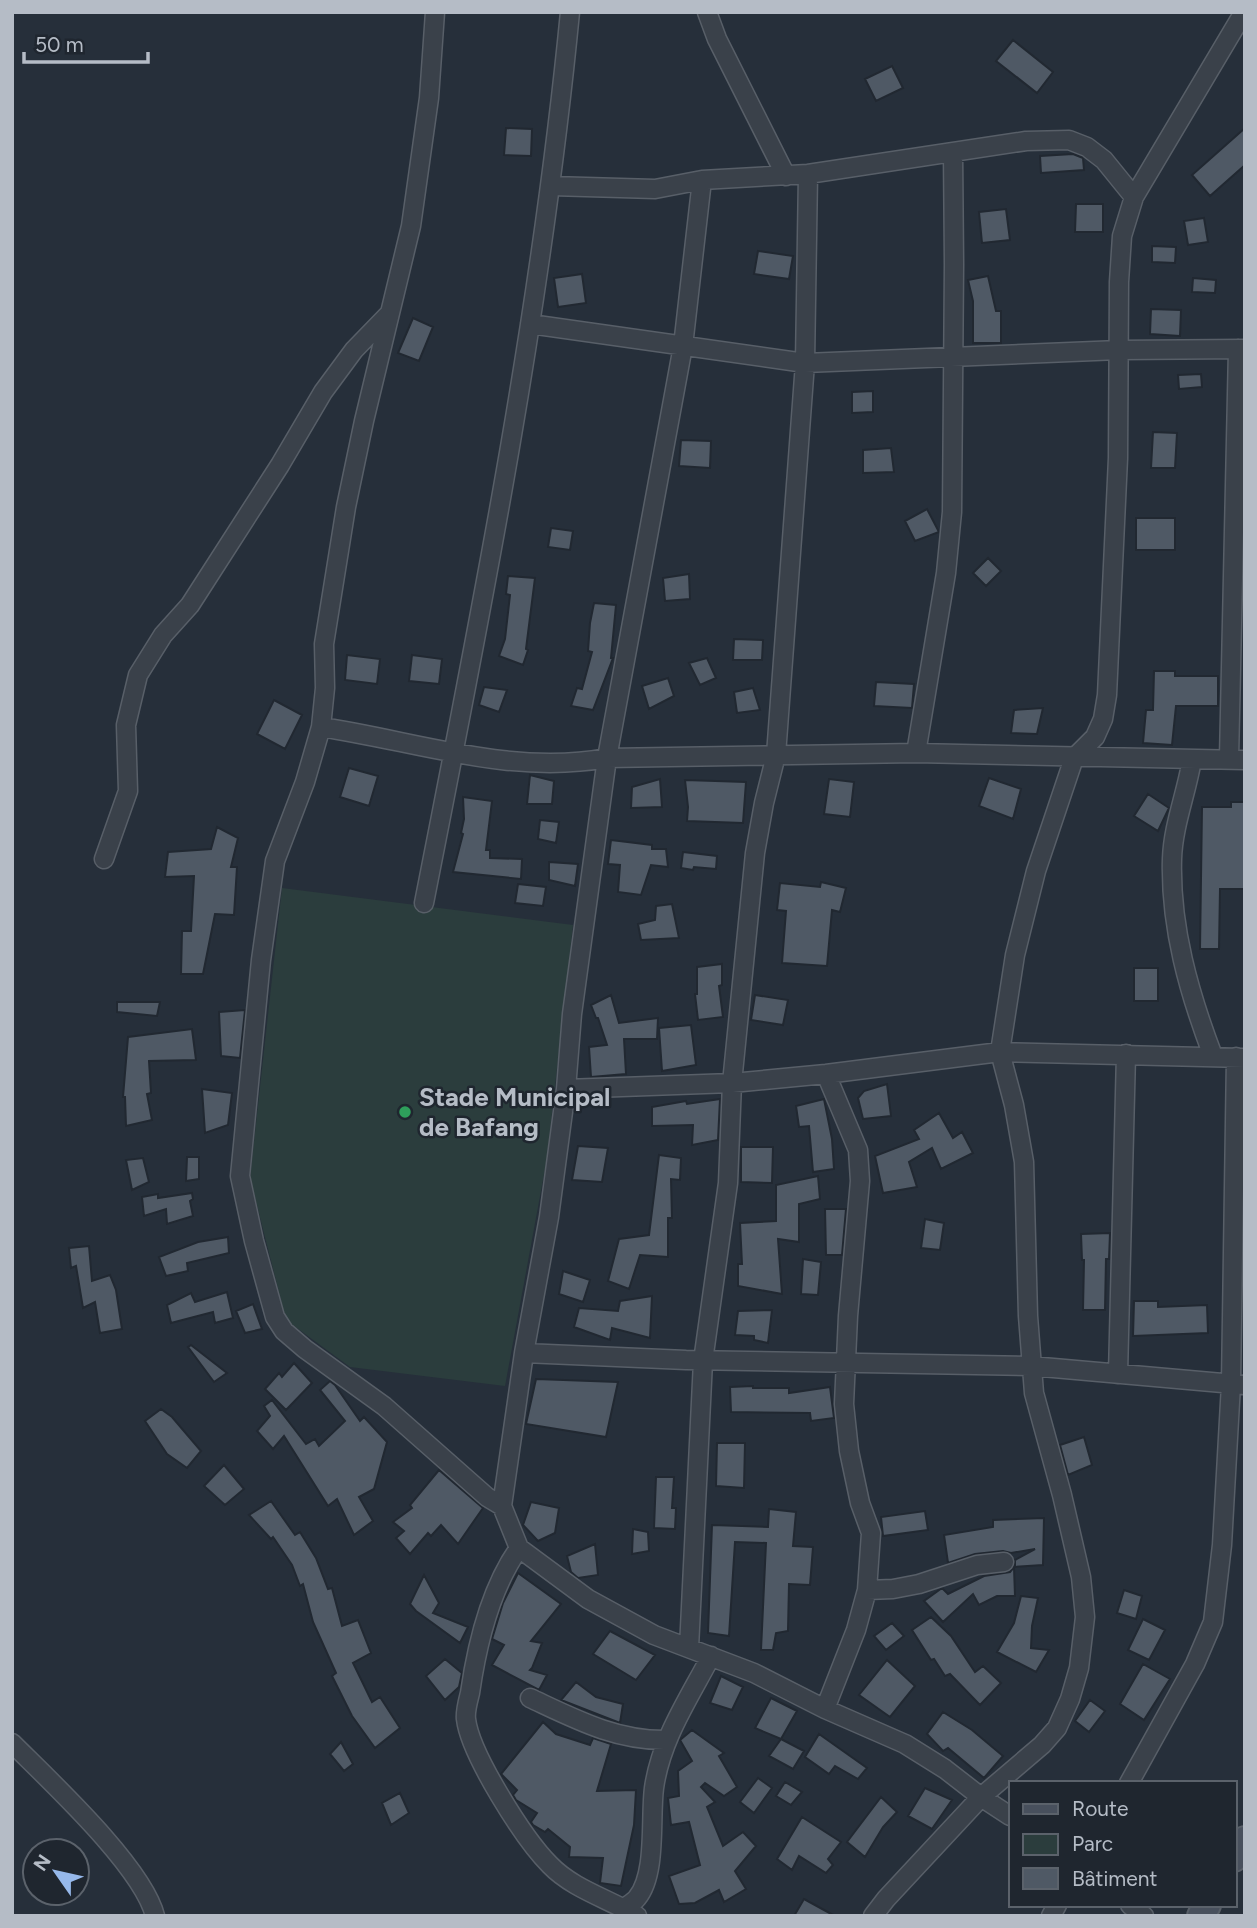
<svg xmlns="http://www.w3.org/2000/svg" width="1257" height="1928" font-family="Figtree,sans-serif">
<style>
.green{fill:#2b3d3d}
.building{fill:#4f5965;stroke:#212831;stroke-width:2}
.lines{fill:none;stroke-linecap:round;stroke-linejoin:round}
.street-casing{stroke:#585f68;stroke-width:21}
.secondary-casing{stroke:#585f68;stroke-width:30}
.street{stroke:#3a414a;stroke-width:18}
.secondary{stroke:#48505d;stroke-width:26}
.leisure-dot{fill:#2e9e5b;stroke:#1f262f;stroke-width:2.5}
.labels{text-anchor:middle;stroke-width:5;stroke-linejoin:round;paint-order:stroke}
.poi-label{font-size:26px;font-weight:bold;fill:#b5bcc6;stroke:#1f262f;text-anchor:start}
</style>
<rect width="100%" height="100%" fill="#262f3a"/>
<path class="green" d="M282,888L573,925L547,1158L505,1386L350,1367L286,1320L250,1178Z"/>
<path class="building" d="M1013,40L1053,72L1037,93L996,61Z
M892,66L903,88L876,101L865,79Z
M506,128L532,129L531,156L504,155Z
M1245,128V165L1210,196L1192,175Z
M1073,154L1083,158L1084,170L1041,173L1040,156Z
M1076,204H1103V232H1075Z
M1006,209L1010,240L982,243L979,212Z
M1204,218L1208,242L1188,245L1184,221Z
M1152,246L1176,247L1175,263L1152,262Z
M758,251L793,256L789,279L754,274Z
M582,274L586,303L558,307L554,278Z
M988,276L996,311H1001V343H973V301L968,280Z
M1193,278L1216,280L1215,293L1192,292Z
M1151,309L1181,310L1180,336L1150,334Z
M413,318L433,327L419,361L398,353Z
M1201,374L1202,387L1179,389L1178,375Z
M873,391V412L852,413V392Z
M1153,432L1177,433L1175,468H1151Z
M681,440L711,441L710,468L679,466Z
M891,448L894,472L863,473V450Z
M927,509L939,532L915,541L905,521Z
M1136,518H1175V550H1136Z
M551,528L573,531L570,550L548,547Z
M988,558L1001,571L986,586L973,573Z
M689,574L690,599L665,601L663,578Z
M508,576L535,578L526,649L528,650L523,665L499,656L505,639L510,595L506,594Z
M594,603L616,605L611,658H613L593,710L571,706L577,688L582,689L592,652L588,651L590,623Z
M734,639L763,640L762,660H733Z
M347,655L380,659L377,684L345,680Z
M412,655L442,659L439,684L409,681Z
M707,658L716,678L700,685L689,663Z
M1154,671H1175V676H1218V706H1176L1172,745L1143,743L1146,710H1153Z
M668,678L674,696L649,709L642,686Z
M876,682L914,684L912,708L874,706Z
M484,687L507,690L499,712L479,705Z
M753,688L760,710L737,713L734,692Z
M274,700L302,715L285,749L257,734Z
M1043,708L1037,734L1011,733L1014,710Z
M349,768L378,776L369,806L340,797Z
M530,775L554,781L552,804H527Z
M989,778L1021,789L1013,819L979,806Z
M660,779L662,807L631,808L632,787Z
M829,779L854,782L850,817L824,814Z
M685,780L746,782L743,823L687,821L688,807Z
M1148,794L1169,808L1158,831L1134,816Z
M463,797L492,801L486,850H490V858L522,859L521,879L453,872L463,834L461,833L464,819Z
M1231,802H1245V889H1220L1219,949H1200L1202,807H1231Z
M540,820L559,822L556,843L538,839Z
M217,827L238,838L231,867H237L234,915L215,914L203,974H181L182,931H191L194,876L165,877L168,852L211,849Z
M611,840L652,845V849H666L668,867L651,865L641,895L618,892L620,865L608,864Z
M683,852L717,856L716,869L694,867L693,870L681,868Z
M549,862L578,864L575,886L549,880Z
M821,882L846,888L840,912L832,910L827,966L782,963L786,911L777,910L780,883L820,887Z
M518,884L546,887L543,906L515,903Z
M672,904L679,938L641,940L638,924L655,920L656,906Z
M722,964V985L719,986L723,1017L698,1020L695,994H697V967Z
M1134,968H1158V1001H1134Z
M611,995L619,1023L658,1018L657,1039H624L626,1074L591,1077L589,1047L607,1045L598,1018H596L591,1005Z
M755,995L788,1000L783,1025L751,1020Z
M117,1002H160L157,1016L117,1012Z
M245,1010L240,1058L221,1056L219,1012Z
M691,1025L696,1065L662,1071L659,1028Z
M192,1029L196,1060L149,1061L151,1093L147,1094L152,1120L126,1126L125,1097H123L128,1037Z
M887,1084L891,1116L863,1119L858,1098L864,1091Z
M202,1089L232,1093L228,1125L205,1133Z
M720,1099L718,1140L692,1145L693,1125L652,1126V1107L686,1101L687,1104Z
M824,1099L832,1139L834,1169L813,1172L809,1126L799,1127L796,1106Z
M939,1113L953,1138L962,1132L973,1153L941,1169L932,1148L909,1162L917,1187L883,1193L875,1156L919,1139L914,1130Z
M578,1146L608,1148L602,1182L572,1180Z
M741,1147H773L772,1183L741,1182Z
M659,1155L681,1158L680,1180L671,1179L672,1218H668V1257L640,1255L629,1289L608,1281L619,1239L649,1235Z
M187,1157H199V1179L186,1181Z
M143,1158L149,1182L132,1190L126,1160Z
M818,1176L820,1199L799,1204V1242L778,1239L782,1294L738,1286V1264H742L740,1223L776,1221V1185Z
M192,1193L193,1199L190,1201L193,1216L167,1224L166,1209L144,1216L142,1197L158,1194V1198Z
M825,1209H846L842,1255H826Z
M925,1219L944,1223L940,1250L921,1248Z
M1110,1233L1109,1259H1106L1105,1310H1083L1084,1260H1082L1081,1234Z
M228,1237L229,1253L187,1263L188,1271L166,1276L159,1257L198,1242Z
M89,1246L92,1281L110,1275L116,1290L122,1329L100,1333L95,1302L83,1308L76,1266L71,1268L69,1248Z
M803,1259L821,1262L818,1295L801,1294Z
M563,1271L590,1280L583,1302L559,1294Z
M227,1292L233,1318L215,1323L213,1312L171,1323L167,1305L191,1293L195,1302Z
M652,1296L650,1338L612,1328L610,1340L574,1327L579,1308L618,1311L620,1301Z
M1134,1301H1158V1307L1207,1305L1208,1333L1133,1336Z
M253,1304L262,1329L245,1333L236,1311Z
M772,1310L768,1343L754,1340V1336L735,1335L738,1311Z
M191,1345L227,1373L214,1382L188,1347Z
M294,1363L312,1383L286,1410L265,1389L279,1373L282,1377Z
M536,1379L618,1382L606,1437L526,1424Z
M330,1381L335,1385L360,1421L364,1417L387,1442L374,1489L359,1497L373,1521L354,1535L337,1499L328,1506L284,1436L273,1449L257,1431L270,1416L264,1406L272,1400L306,1444L315,1439L319,1446L345,1421L320,1390Z
M753,1386V1388H789V1393L830,1387L834,1418L811,1421L810,1413L731,1412L730,1387Z
M161,1409L172,1417L201,1451L187,1468L167,1454L145,1421Z
M1084,1437L1092,1465L1068,1475L1060,1445Z
M717,1443H745L744,1488L716,1486Z
M224,1465L244,1489L225,1505L204,1486Z
M439,1470L483,1508L458,1544L441,1525L431,1536L428,1533L410,1554L396,1538L404,1531L393,1522L412,1508L410,1505Z
M656,1477H674L672,1508H676L675,1529L654,1528Z
M271,1501L295,1535L300,1532L316,1558L328,1589L332,1588L342,1626L358,1620L371,1653L353,1663L372,1702L380,1697L400,1728L375,1748L352,1716L332,1676L336,1673L313,1622L303,1584L300,1586L292,1565L273,1537L271,1539L249,1515Z
M531,1502L559,1508L555,1533L538,1541L523,1525Z
M769,1509L796,1512L793,1546L813,1547L810,1585L789,1584L788,1631L776,1633L773,1650H761L766,1543L735,1542L729,1636L708,1633L712,1525L768,1527Z
M925,1511L928,1530L883,1536L881,1517Z
M1044,1518L1043,1565L1014,1567L1015,1596H997L979,1605L973,1594L943,1622L924,1601L942,1588L948,1594L984,1576L1010,1572L1015,1566V1560L1035,1549L1011,1553L1003,1551L975,1554L948,1563L944,1535L993,1527V1520Z
M633,1529L648,1532L649,1551L632,1554Z
M595,1544L598,1575L578,1578L571,1572L567,1556Z
M518,1573L561,1604L531,1641L542,1643L532,1668L530,1670L547,1675L539,1690L492,1665L504,1645L492,1639L503,1603Z
M424,1575L439,1603L433,1613L468,1627L460,1643L416,1611L410,1604Z
M1124,1590L1142,1596L1136,1619L1117,1613Z
M1021,1596L1038,1598L1032,1626L1031,1648L1049,1650L1036,1672L997,1652L1014,1623Z
M931,1617L951,1636L975,1672L983,1666L1001,1683L980,1705L950,1674L945,1676L934,1659L931,1660L912,1630Z
M1143,1619L1165,1630L1149,1660L1128,1650Z
M892,1623L904,1636L886,1650L874,1636Z
M610,1631L655,1655L636,1680L593,1654Z
M445,1659L462,1673L459,1687L445,1700L426,1676Z
M887,1660L915,1686L890,1717L859,1695Z
M1143,1664L1170,1679L1144,1720L1120,1704Z
M721,1676L743,1687L732,1710L710,1703Z
M576,1682L596,1697L623,1704L620,1723L561,1700Z
M771,1698L797,1711L781,1739L755,1728Z
M1090,1700L1105,1711L1089,1732L1075,1721Z
M943,1712L972,1730L1003,1756L984,1778L948,1748L943,1751L927,1734Z
M543,1722L556,1734L590,1745L593,1738L611,1744L597,1791L636,1790L634,1825L621,1886L600,1883L603,1858L569,1857L570,1847L548,1829L545,1832L533,1825L531,1822L537,1813L516,1800L513,1795L517,1790L501,1774Z
M692,1730L724,1753L719,1756L737,1787L724,1796L705,1783L701,1787L715,1802L707,1807L723,1846L743,1832L756,1846L735,1871L746,1889L724,1902L719,1890L695,1903L679,1904L669,1876L700,1865L689,1822L671,1825L668,1798L679,1796L678,1771L692,1761L680,1740Z
M819,1734L867,1768L858,1779L835,1766L829,1774L805,1757Z
M781,1739L804,1751L793,1769L769,1756Z
M341,1742L353,1764L344,1771L330,1754Z
M758,1778L772,1788L754,1813L740,1802Z
M785,1782L802,1792L791,1805L776,1796Z
M925,1788L952,1800L932,1829L908,1816Z
M400,1793L409,1813L391,1825L382,1803Z
M881,1797L897,1812L883,1827L865,1857L847,1842Z
M802,1817L841,1842L828,1859L833,1865L826,1873L799,1856L792,1870L777,1859Z
M804,1899L835,1916H794Z"/>
<g class="lines">
<defs>
<path id="street" d="M435,12L429,98L411,226L364,421L346,507L324,644L325,688L321,727L305,782L275,861L261,960L240,1176L254,1241L275,1317L284,1331L305,1349L384,1406L487,1497L502,1506
M707,12L717,39L786,176
M702,180L683,346L607,758L572,1014L566,1089L549,1217L524,1353L502,1506L519,1548L588,1599L654,1635L754,1673L825,1709L905,1744L945,1769L981,1797L1010,1816
M551,186L655,189L702,180L808,174L1026,141L1069,140L1087,147L1104,160L1134,197
M530,324L805,363L1119,350L1245,349
M321,727C415,741 511,776 607,758L916,753L1245,760
M916,753L946,573L952,512L954,264L953,152
M1192,759C1187,792 1173,825 1172,859C1170,927 1189,993 1213,1056
M1229,759L1238,349
M104,859L128,791L126,725L138,675L163,635L190,605L280,465L323,392L354,350L388,315
M424,903C482,608 541,312 570,12
M566,1089L732,1083L826,1074L1000,1052L1245,1058
M524,1353L686,1360L1031,1366L1245,1385
M1118,1374L1126,1054
M519,1548C490,1589 477,1644 470,1693C468,1701 465,1711 466,1719C470,1754 524,1839 550,1865C573,1889 609,1899 637,1916
M867,1590L893,1589L919,1584L977,1565L1004,1562
M689,1648L703,1361L728,1183L732,1083L755,853L764,803L776,755L805,363L808,174
M530,1698C575,1719 616,1741 667,1740
M825,1709L856,1630L867,1590L871,1533L860,1503L849,1451L844,1404L848,1316L860,1181L858,1150L826,1074
M12,1743C50,1781 143,1867 155,1916
M1129,1783L1195,1664L1213,1622L1222,1545L1231,1384L1236,1057
M1130,1905L1144,1916
M624,1908C628,1905 634,1902 637,1898C657,1874 650,1818 654,1788C661,1739 688,1700 711,1656
M873,1916L886,1899L981,1797L1042,1745L1057,1728L1070,1699L1079,1668L1085,1617L1081,1577L1062,1495L1034,1393L1028,1316L1024,1162L1014,1105L1000,1052L1015,955L1036,871L1074,758L1095,737L1103,719L1107,695L1118,458L1119,282L1122,236L1134,197L1244,12
M1051,1916L1057,1905"/>
<path id="secondary" d="M1234,1858L1245,1840
M1201,1916L1207,1905"/>
</defs>
<use href="#street" class="street-casing"/>
<use href="#secondary" class="secondary-casing"/>
<use href="#street" class="street"/>
<use href="#secondary" class="secondary"/>
</g>
<circle class="leisure-dot" cx="405" cy="1112" r="7"/>
<g class="labels">
<g class="poi-label">
<text x="419" y="1106">Stade Municipal<tspan x="419" dy="30">de Bafang</tspan></text>
</g>
</g>
<rect width="1257" height="1928" fill="none" stroke="#b5bcc6" stroke-width="28"/>
<rect x="1009" y="1781" width="228" height="126" fill="#1f262f" stroke="#5b626b" stroke-width="2"/>
<rect x="1023" y="1804" width="35" height="10" fill="#48505d" stroke="#5b626b" stroke-width="2"/>
<text x="1072" y="1816" font-size="21" fill="#b5bcc6">Route</text>
<rect x="1023" y="1834" width="35" height="21" fill="#2b3d3d" stroke="#5b626b" stroke-width="2"/>
<text x="1072" y="1851" font-size="21" fill="#b5bcc6">Parc</text>
<rect x="1023" y="1868" width="35" height="21" fill="#4f5965" stroke="#5b626b" stroke-width="2"/>
<text x="1072" y="1886" font-size="21" fill="#b5bcc6">Bâtiment</text>
<g transform="translate(56 1872) rotate(304)"><circle r="33" fill="#1f262f" stroke="#5b626b" stroke-width="2"/>
<path d="M0-5L12 26L0 18L-12 26Z" fill="#96b8ea"/>
<text y="-10" font-size="19" font-weight="bold" text-anchor="middle" fill="#b5bcc6">N</text>
</g>
<path d="M24 52v10h124v-10" fill="none" stroke="#b5bcc6" stroke-width="3.5"/>
<text x="35" y="52" font-size="21" fill="#b5bcc6" stroke="#1f262f" stroke-width="5" paint-order="stroke">50 m</text>
</svg>
